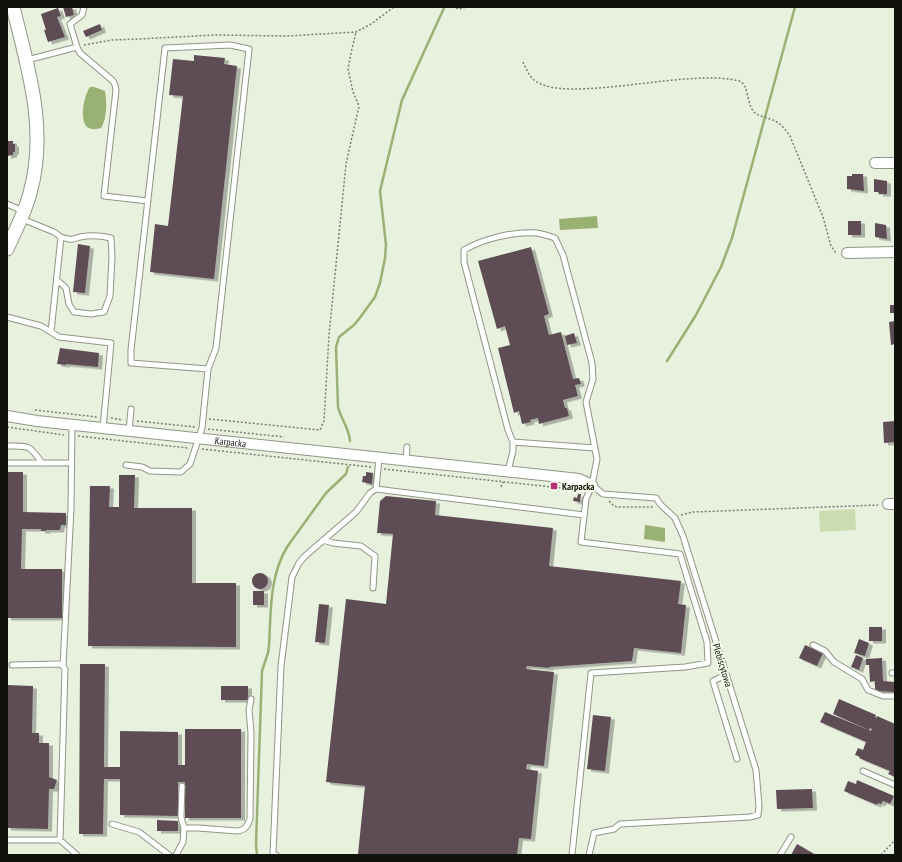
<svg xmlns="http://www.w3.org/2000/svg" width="902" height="862" font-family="'PT Sans Narrow',sans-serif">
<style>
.green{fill:#caddb0}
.water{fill:#99b173}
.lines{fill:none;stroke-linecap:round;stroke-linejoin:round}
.stream{stroke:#99b173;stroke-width:2.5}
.building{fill:#5f4e54;filter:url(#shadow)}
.service-casing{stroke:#8f9685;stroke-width:7}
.minor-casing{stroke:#8f9685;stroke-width:12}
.tertiary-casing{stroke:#8f9685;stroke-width:15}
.path{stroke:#797e72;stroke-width:1.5;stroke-dasharray:2 2;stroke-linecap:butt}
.service{stroke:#fff;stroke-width:5}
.minor{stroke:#fff;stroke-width:10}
.tertiary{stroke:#fff;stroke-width:13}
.poi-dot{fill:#b63074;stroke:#f6fdeb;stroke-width:1.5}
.labels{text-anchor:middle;stroke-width:4;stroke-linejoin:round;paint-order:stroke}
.street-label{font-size:10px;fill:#10120c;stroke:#f6fdeb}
.poi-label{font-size:10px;font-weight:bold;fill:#10120c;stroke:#f6fdeb;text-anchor:start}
</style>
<defs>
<filter id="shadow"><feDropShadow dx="4" dy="2.5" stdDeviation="0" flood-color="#0004"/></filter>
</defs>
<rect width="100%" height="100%" fill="#e8f0de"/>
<path class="green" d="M855,509L856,530L820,532L819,511Z"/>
<path class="water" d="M90,87H94L105,91C107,102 107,119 101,128C97,129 93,130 89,128C78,123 84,95 90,87Z
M597,216L598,228L560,230L559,219Z
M645,525L665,528V542L644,539Z"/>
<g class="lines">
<path class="stream" d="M667,361L696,315L721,267L732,238L795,7
M350,441C349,428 341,419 338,407L336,347L339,337L354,325L359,319L375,297L380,283L385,258L386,245L380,191L402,100L444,8
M257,855L256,844L262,671L268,653L269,646C271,613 269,577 287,547L326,493L346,474L348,467"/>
</g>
<path class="building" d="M63,7H72L74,15L66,17Z
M58,8L61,16L57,17L65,37L48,42L44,30H46L41,14Z
M100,24L102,30L86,37L83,31Z
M194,55L225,58L224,64L237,66L214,279L150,272L155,224L168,226L183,96L169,95L173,59L194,61Z
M7,141H13V144H15V152H13V155L7,156Z
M852,174H863L864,191L847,189V176H852Z
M874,179L887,181V194H879V192H874Z
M848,221H861V235H848Z
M875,223L886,225L887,239L875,237Z
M78,244L90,246L85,293L73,292Z
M531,247L549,314L544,316L549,335L561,332L573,379L579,378L581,384L575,385L578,396L563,400L565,408H567L569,416L539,424L538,418L530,420L531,422L522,424L519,411L514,413L498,348L510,345L505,326L497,329L478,261Z
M890,305H895V313H890Z
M895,321V344L891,345L889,322Z
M574,333L577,343L567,345L565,336Z
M60,348L99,353L98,367L66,364V365L57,364Z
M895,421V442L884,443L883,422Z
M7,472H23V512L66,513V525H61L60,530H46V531H41V529H22L21,569H62V618H7Z
M366,472L373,473L372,484L362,482L363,476H366Z
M119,475H135L134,508H192V583H236V647L88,646L90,486H110L109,507H119Z
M578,494H581L580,502L573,501L574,497L577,498Z
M386,496L436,501L435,515L553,528L549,566L681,581L678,604L686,605L681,653L634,648L632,661L549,667V668L527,666L526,669L554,672L544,766L527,764L526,769L538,771L531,839L519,838L517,855L358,854L365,786L326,782L346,599L386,604L393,534L377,533L380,501Z
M252 581a8 8 0 1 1 16 0a8 8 0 1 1-16 0Z
M253,591H264V605H253Z
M319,604L329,605L325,643L315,642Z
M869,627H882V641H869Z
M859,639L869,643L865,656L854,653Z
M805,645L823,653L817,666L799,658Z
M856,655L863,658L859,670L851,667Z
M882,658L883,681L895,682V692L875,691V681L870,682L869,665H866V659Z
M80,664H105L104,767H120V731L178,732V765H185V729H241V818H185V782H178V816L120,815V779H104L103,834H79Z
M7,685L33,686L32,733H39V743H49V777L57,780L54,789H49L48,829L7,828Z
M221,686H248V700H221Z
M839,699L876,715L875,717L877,718V716L895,724V777L888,774L890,771L859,758L860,757L855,755L858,748L863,750L866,742L820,722L825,712L871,731L872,729L870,728L869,730L833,714Z
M593,715L611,717L605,771L587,769Z
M857,780L894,796L890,804L883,801L881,804L878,803L877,805L844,791L848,781L856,784Z
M812,789L813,808L777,809L776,790Z
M157,820L178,821V831H157Z
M797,844L816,855H791Z"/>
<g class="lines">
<defs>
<path id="service" d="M84,7L82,15L70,24L77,47L80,53L113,81L115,85L116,90L104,196L148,201
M27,60L77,47
M7,204L23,211
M22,219L54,232L61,237L51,332
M57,280L66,288L69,304L74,312L91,314L104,312L110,296L112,257L111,238C103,236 95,235 86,236C73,237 76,242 61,237
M7,317L41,326L59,337L111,343L103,428
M129,431L131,409
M513,442L508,430L464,262V250C483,239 514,231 537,233C543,234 549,236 555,238L563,255L592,363L593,379L586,402L597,459L592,485L586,499L581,542L680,554L707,642L708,663L685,667L591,673L572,855
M7,446C29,446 29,444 42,463
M406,460L407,447
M7,463H71
M126,465L142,467L150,471L181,472L190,464L202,428L208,369L216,348L249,49L230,45L165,48L131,350V363L208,369
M508,471L513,451V442L595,448
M376,489L584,515
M323,540L333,543L361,546L375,556L373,588
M813,645L825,651L834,662L862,679L868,690L883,696H895
M12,665L60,664L63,666L65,669L60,840
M63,666L71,508L72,425
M892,673H895
M726,675L713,681L737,759
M863,771L895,785
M112,824L139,832L169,855
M184,828H198L237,831C245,830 247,827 250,819L251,733L249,710L251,699
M7,840H60L77,855
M176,855L183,842L184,828L181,817L182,786
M276,855L273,854L281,666L292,577L299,563L305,556L356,512L370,493L376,489L379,458
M589,855L594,833L614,829L620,824L750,817L758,815L759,806L756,770L683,536L675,518L661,505L656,498L603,494L592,485
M780,855L791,837"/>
<g id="minor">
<path d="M875,163H895"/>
<path d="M847,253L895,252"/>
<path id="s1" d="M7,416L37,421L579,479L592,485"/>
<path d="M888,504H895"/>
</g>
<path id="tertiary" d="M7,249C15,231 25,213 30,193C48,130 28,68 13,7"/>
</defs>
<use href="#service" class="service-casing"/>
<use href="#minor" class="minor-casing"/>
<use href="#tertiary" class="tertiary-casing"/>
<path class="path" d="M452,7L459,9L466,7
M84,45L112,40L139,39L215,35L287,36L356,32L371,24L394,7
M523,62C526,68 529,76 534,80C546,89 564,89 578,89C621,88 663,79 705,78C716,78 728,78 739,81C749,84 746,103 754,112C758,116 765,117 770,119C780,122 785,129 790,136L823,217L831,246L836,253H837
M35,410L97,417
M111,418L123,420
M209,419L320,430L324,421L329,335L346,164L359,106L353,92L348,69L351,53L356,32
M137,421L195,427
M7,427L64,435
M208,429L284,437
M78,436L188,448
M202,449L371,467
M384,469L580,490
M501,487L503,482
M609,501L614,506L617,507H654
M681,515L693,512L878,505
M881,855L895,840"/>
<use href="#service" class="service"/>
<use href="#minor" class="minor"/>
<use href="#tertiary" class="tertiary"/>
</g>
<rect class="poi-dot" x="550" y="482" width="8" height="8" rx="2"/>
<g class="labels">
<g class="street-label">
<text dy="4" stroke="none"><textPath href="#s1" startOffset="225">Karpacka</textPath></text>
<text transform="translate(723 665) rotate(73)" y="4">Plebiscytowa</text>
</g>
<g class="poi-label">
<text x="562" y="490">Karpacka</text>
</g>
</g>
<rect width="902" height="862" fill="none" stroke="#10120c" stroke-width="16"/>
</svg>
